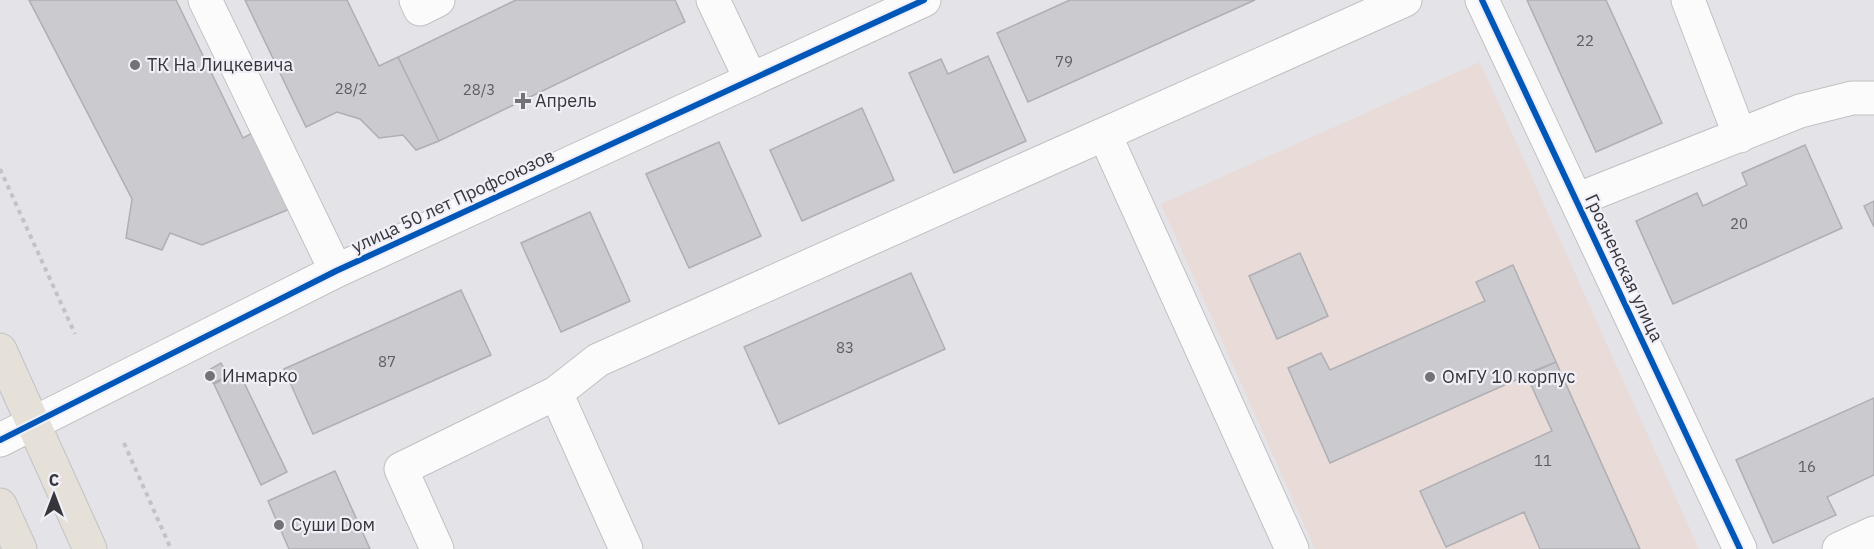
<svg xmlns="http://www.w3.org/2000/svg" width="1874" height="549" font-family="'IBM Plex Sans',sans-serif">
<style>
.education{fill:#e8dbd8}
.building{fill:#cbcace;stroke:#afafb3;stroke-width:1.5}
.lines{fill:none;stroke-linecap:round;stroke-linejoin:round}
.minor-casing{stroke:#c1c1c3;stroke-width:35}
.major-casing{stroke:#c2c2c4;stroke-width:35}
.path{stroke:#c3c3c4;stroke-width:4;stroke-dasharray:4.5 4.5;stroke-linecap:butt}
.minor{stroke:#fbfbfc;stroke-width:33}
.major{stroke:#e5e0d8;stroke-width:33}
.cycleway-casing{stroke:#f0eff8;stroke-width:10}
.cycleway{stroke:#0057b8;stroke-width:6}
.poi-dot{fill:#737276;stroke:#f0eff8;stroke-width:2}
.labels{text-anchor:middle;stroke-width:4.5;stroke-linejoin:round;paint-order:stroke}
.number-label{font-size:15px;fill:#5e5d61}
.poi-label{font-size:18px;fill:#363539;stroke:#f0eff8;text-anchor:start}
.street-label{font-size:18px;fill:#363539;stroke:#f0eff8}
</style>
<rect width="100%" height="100%" fill="#e4e4e8"/>
<path class="education" d="M1480,62L1699,549H1315L1161,204Z"/>
<path class="building" d="M29,0H176L243,138L260,129L297,206L202,245L170,233L162,250L126,238L132,199Z
M245,0H347L379,66L398,57L439,141L416,150L403,135L379,138L360,119L337,112L306,127Z
M516,0H675L685,22L439,141L398,57Z
M1070,0H1255L1028,102L997,33Z
M1527,0H1606L1662,123L1596,152Z
M988,56L1026,141L954,173L909,73L941,59L948,74Z
M862,108L894,180L802,221L770,150Z
M719,142L761,236L689,268L646,174Z
M1805,145L1842,228L1673,304L1636,221L1697,193L1703,206L1747,185L1742,173Z
M1874,201V227L1864,206Z
M590,212L630,301L561,332L521,243Z
M1300,253L1328,316L1277,339L1249,276Z
M1513,265L1556,362L1330,463L1288,368L1321,353L1330,370L1485,301L1476,282Z
M911,273L945,349L779,424L744,347Z
M461,290L491,355L313,434L284,369Z
M1556,362L1640,549H1540L1524,512L1446,547L1420,491L1552,431L1526,374Z
M221,363L228,376L213,383L207,371Z
M239,372L287,472L261,485L214,384Z
M1874,398V475L1827,497L1836,515L1773,543L1736,460Z
M335,471L370,549H289L268,501Z"/>
<g class="lines">
<defs>
<path id="minor" d="M205,0L336,271
M416,0L420,9L438,0
M713,0L751,80
M1482,0L1740,549
M1688,0L1740,136
M1105,135L1292,549
M1576,200L1800,111L1852,98H1874
M556,393L626,549
M0,440L336,271L924,0
M437,549L401,469L556,393L598,360L1405,0
M1839,549L1874,533"/>
<path id="major" d="M0,350L90,549
M0,505L20,549"/>
</defs>
<use href="#minor" class="minor-casing"/>
<use href="#major" class="major-casing"/>
<path class="path" d="M0,169L75,334
M124,443L171,549"/>
<use href="#minor" class="minor"/>
<use href="#major" class="major"/>
<defs>
<path id="cycleway" d="M1482,0L1740,549
M0,440L336,271L924,0"/>
</defs>
<use href="#cycleway" class="cycleway-casing"/>
<use href="#cycleway" class="cycleway"/>
</g>
<g class="poi-dot">
<circle cx="135" cy="65" r="6"/>
<path d="M520 92h6v6h6v6h-6v6h-6v-6h-6v-6h6z"/>
<circle cx="210" cy="376" r="6"/>
<circle cx="1430" cy="377" r="6"/>
<circle cx="279" cy="525" r="6"/>
</g>
<g class="labels">
<g class="number-label">
<text x="1585" y="46">22</text>
<text x="1064" y="67">79</text>
<text x="351" y="94">28/2</text>
<text x="479" y="95">28/3</text>
<text x="1739" y="229">20</text>
<text x="845" y="353">83</text>
<text x="387" y="367">87</text>
<text x="1543" y="466">11</text>
<text x="1807" y="472">16</text>
</g>
<g class="poi-label">
<text x="147" y="71">ТК На Лицкевича</text>
<text x="535" y="107">Апрель</text>
<text x="222" y="382">Инмарко</text>
<text x="1442" y="383">ОмГУ 10 корпус</text>
<text x="291" y="531">Суши Dом</text>
</g>
<g class="street-label">
<text transform="translate(453 201) rotate(-25)" y="6">улица 50 лет Профсоюзов</text>
<text transform="translate(1624 268) rotate(65)" y="6">Грозненская улица</text>
</g>
</g>
<g transform="translate(54 495)" stroke="#f0eff8" stroke-width="4.5" paint-order="stroke">
<path d="M0-4.5L10 22L0 15L-10 22Z" fill="#363539"/>
<text y="-9" font-size="16" font-weight="bold" text-anchor="middle" fill="#363539">С</text>
</g>
</svg>
